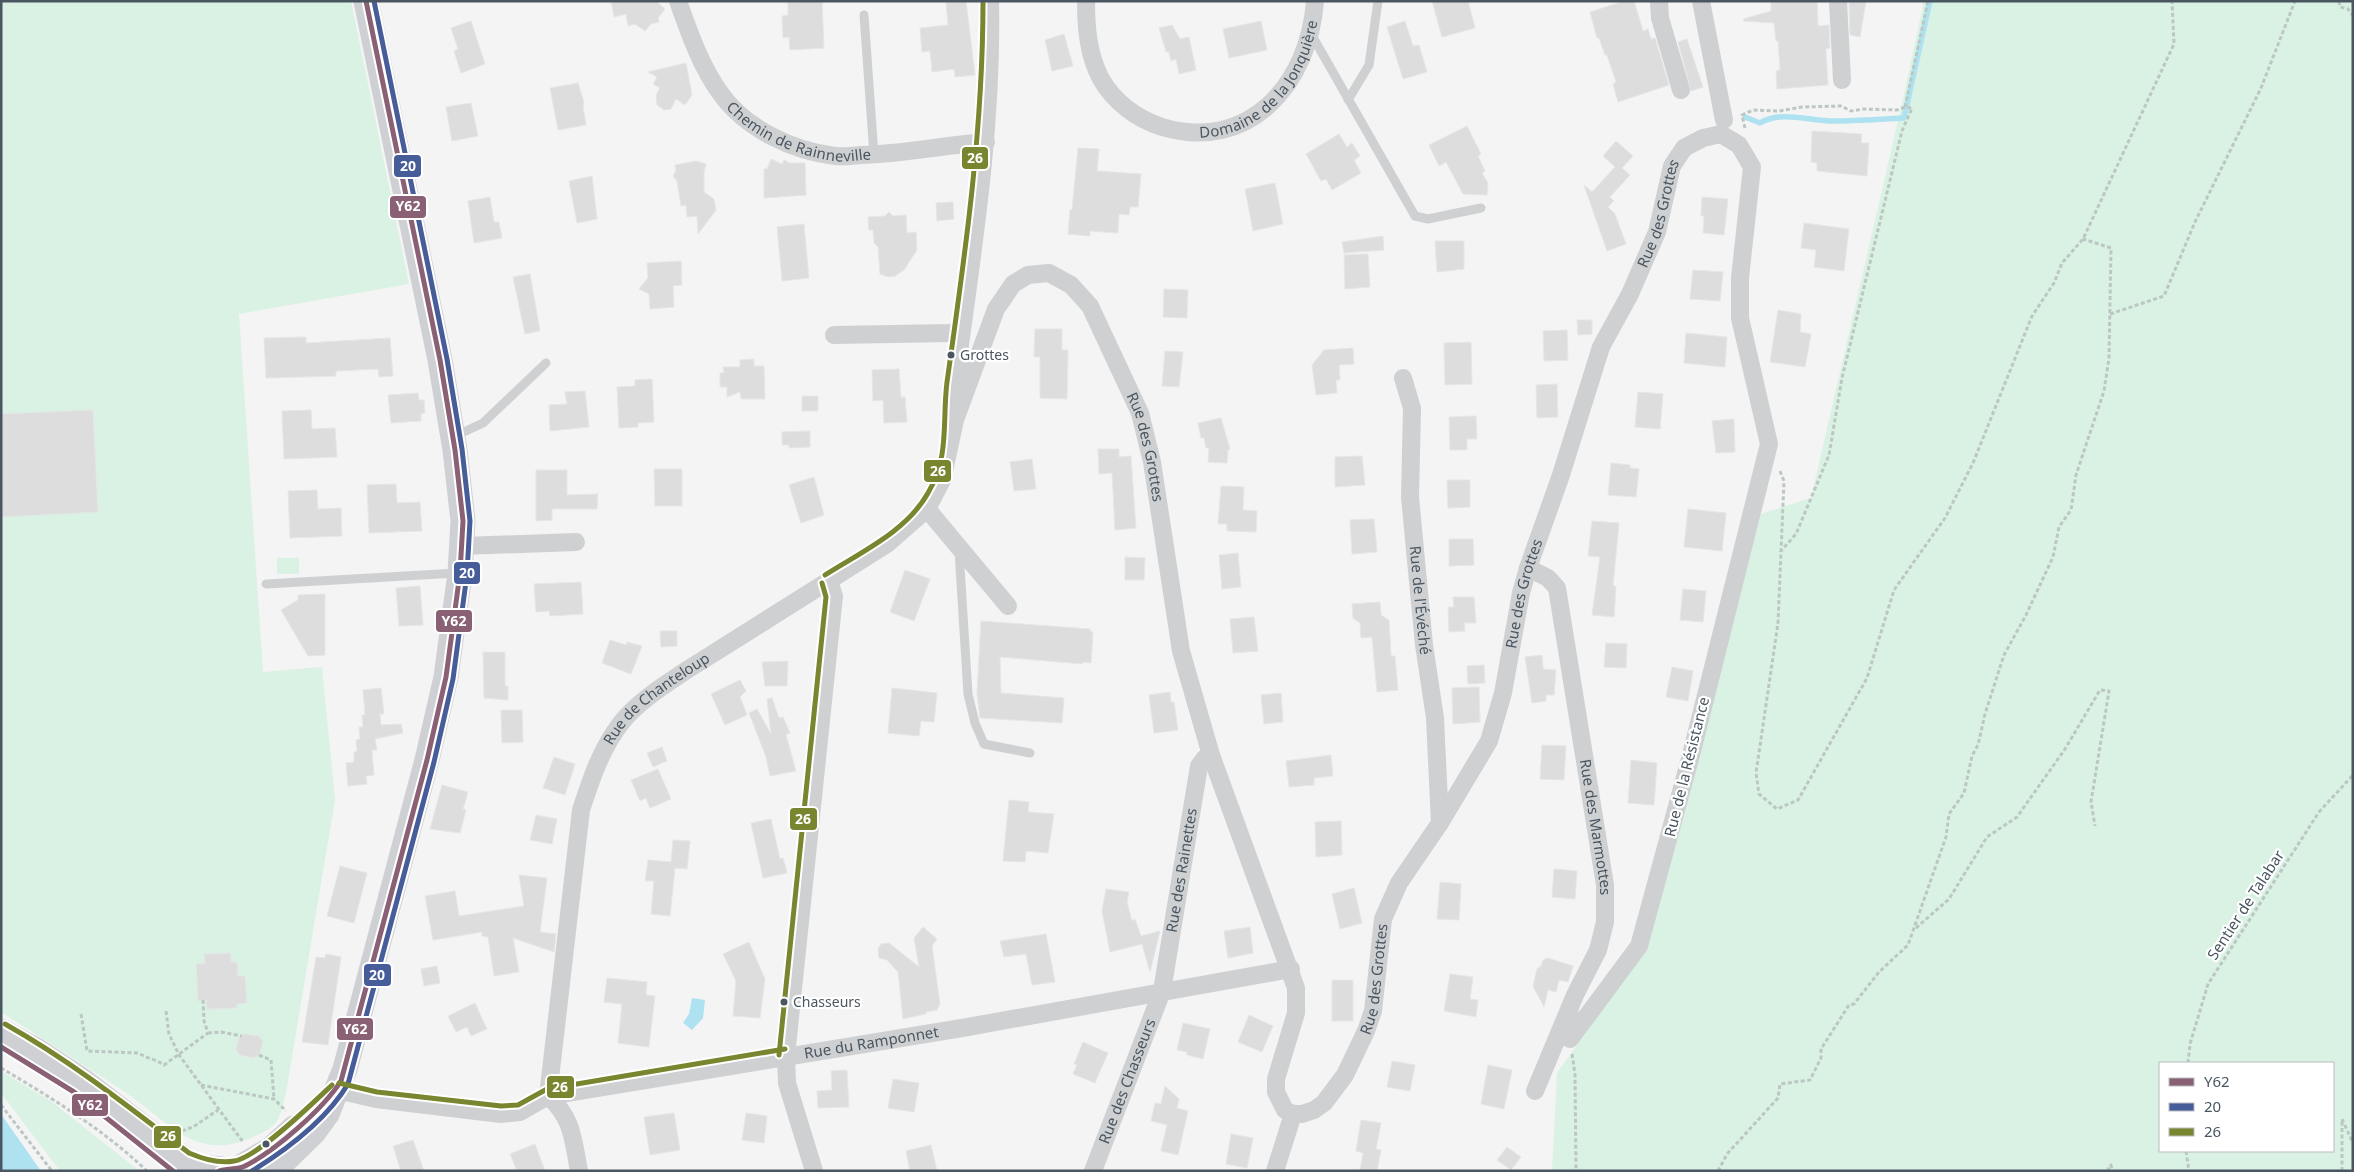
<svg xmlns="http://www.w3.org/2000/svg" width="2354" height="1172" font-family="'Noto Sans',sans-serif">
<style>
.green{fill:#d9f2e3;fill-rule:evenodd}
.water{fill:#aee2f0}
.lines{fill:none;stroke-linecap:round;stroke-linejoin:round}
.stream{stroke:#aee2f0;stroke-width:5.5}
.building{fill:#ddddde;stroke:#e5e6e7}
.path{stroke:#bcc7c4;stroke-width:3;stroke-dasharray:4 2.5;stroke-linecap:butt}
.service{stroke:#ced0d2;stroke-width:9}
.minor{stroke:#ced0d2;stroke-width:18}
.secondary{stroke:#ced0d4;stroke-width:25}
.bus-1-casing{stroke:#fff;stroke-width:9}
.bus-2-casing{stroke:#fff;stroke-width:9}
.bus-3-casing{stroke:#fff;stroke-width:9}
.bus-1{stroke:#8a6075;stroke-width:5}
.bus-2{stroke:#475d99;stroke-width:5}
.bus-3{stroke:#79862f;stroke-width:5}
.bus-dot{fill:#4a5661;stroke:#fff;stroke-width:2}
.labels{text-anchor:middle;stroke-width:4.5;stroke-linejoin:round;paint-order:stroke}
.bus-label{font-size:14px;fill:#4a5661;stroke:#fff;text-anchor:start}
.street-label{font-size:15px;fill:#4a5661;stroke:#fff}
.line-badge{stroke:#fff;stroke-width:2}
.badge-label{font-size:14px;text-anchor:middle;font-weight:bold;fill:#fff}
</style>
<rect width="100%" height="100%" fill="#f4f4f4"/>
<path class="green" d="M1,1H351L409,284L239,314L263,672L322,667L335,800L286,1093C278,1124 279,1126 248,1139C193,1162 164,1117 122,1090C82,1064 42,1038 1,1012Z
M1924,1H2353V1171H1552L1557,1073L1645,950L1761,514L1811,498L1903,99ZM2160,1063H2333V1151H2160Z
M277,558H299V574H277Z
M1,1071L52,1102L137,1169L60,1171L1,1093Z"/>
<path class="water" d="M692,998L705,1000L703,1018L692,1030L683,1023L689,1014Z
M1,1114L41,1171H1Z"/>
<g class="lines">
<path class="stream" d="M1745,117L1760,123C1780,110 1811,121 1834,121C1857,121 1881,119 1904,118L1930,1"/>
</g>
<path class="building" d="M611,1H656L665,9L658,18L659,22L651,24L645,31L635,24L628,26L626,14L614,17Z
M822,1L824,48L790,50L789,37L783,38L782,16L788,15V2Z
M966,1L975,75L955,77L954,69L932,72L930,51L922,52L920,28L948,25L946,3Z
M1432,1H1468L1475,28L1442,37Z
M1624,1H1634L1643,31L1648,29L1651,39L1655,38L1669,85L1618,102L1613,84L1616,82L1607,55H1605L1599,38H1597L1590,12Z
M1771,1H1817L1818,26L1829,25L1830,48L1826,49L1828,85L1777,89L1776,71L1780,70L1778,41H1776L1774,23L1744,21L1743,19L1771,11Z
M1849,1H1866L1860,37L1850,35Z
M471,21L485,64L461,73L454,51L458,49L451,28Z
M1261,21L1267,50L1229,58L1223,29Z
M1405,21L1413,46L1419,45L1427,72L1403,79L1387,27Z
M1172,25L1180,39L1189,37L1196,70L1179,74L1176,59L1171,61L1169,52H1166L1159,28Z
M1064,34L1073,66L1052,71L1045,40Z
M1687,39L1703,87L1691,91L1678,42Z
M686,63L692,95L685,105L676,99L671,109L664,110L657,105L656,95L660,88L653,84L657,77L648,72Z
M578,83L584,102L583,107L586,125L558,130L550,88Z
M471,103L478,136L452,141L446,107Z
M1467,126L1481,154L1478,156L1485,171L1482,173L1488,183L1487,195L1463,194L1446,162L1439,166L1429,145Z
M1812,131L1862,134L1861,143H1869L1867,176L1817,171V163L1811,162Z
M1339,134L1347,147L1352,143L1360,156L1354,160L1361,173L1332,190L1326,179L1321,181L1306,154Z
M1616,141L1633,156L1622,168L1630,175L1610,197L1614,201L1608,207L1615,214L1626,244L1607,251L1584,185L1592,192L1615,167L1603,156Z
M1078,148L1099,149L1097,171L1141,174L1138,207H1130L1129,215L1119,214L1118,233L1090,231V236L1068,234L1070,210H1072Z
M771,159L782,164L784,160L790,163H805L806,195L764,198V169H767Z
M696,161L706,164L704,172V192L714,199L716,210L698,234L697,216L687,217L686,205L681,206L677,181L673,176L676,171L675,165Z
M592,176L597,219L577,223L569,181Z
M1275,183L1283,224L1253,231L1245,189Z
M490,197L494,222H499L502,238L474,243L468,201Z
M1702,197L1728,199L1724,235L1703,233L1704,216H1701Z
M953,202L954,219L937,221L936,203Z
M889,212L893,216L906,215L907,233L916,232L917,250L904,270L895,276L889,277L880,274L878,247L874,243L873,230H869L868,217L885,216Z
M1804,223L1849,229L1844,271L1814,267L1816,250L1801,248Z
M804,224L809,278L782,281L777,227Z
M1383,236L1384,250L1344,253L1342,242Z
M1435,241H1464V269L1437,272Z
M1368,254L1370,287L1345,289L1344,255Z
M681,261L682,285L673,286L674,307L650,309L649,294L639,289L648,278L647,263Z
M1693,270L1723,272L1720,301L1690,299Z
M530,274L540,331L525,334L513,277Z
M1164,289L1188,290L1187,318L1163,317Z
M1778,310L1801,314L1800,332L1811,334L1805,367L1770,362Z
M1577,320H1592V334L1578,335Z
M1035,329H1062V350H1068L1067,399L1040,398V357H1034Z
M1567,330L1568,360L1544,361L1543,331Z
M1686,333L1727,337L1725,367L1684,363Z
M306,337V343L390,338L393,376L379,377L378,369L336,371V376L266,378L264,338Z
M1471,342L1472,384L1445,385L1444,343Z
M1353,348L1354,364L1339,365L1340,380H1336L1337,393L1316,395L1312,365L1324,350Z
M1165,351L1183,352L1179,387L1162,386Z
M754,359V366H764L765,399H741L740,392L727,397V387H720V373H724L723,367H740V360Z
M899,369L901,397H905L907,422L884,423L883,400L873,401L872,370Z
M652,379L654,422L638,423V427L619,428L617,387L635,386V380Z
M1557,384L1558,417L1537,418L1536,385Z
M585,391L589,427L550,431L549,405L567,404L565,392Z
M1638,392L1663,394L1660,429L1635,427Z
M418,393L419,400H424L425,413L421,414V421L391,423L388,395Z
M802,396H818V411H802Z
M93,410L98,512L1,517V414Z
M311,410L312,429L335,428L337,457L284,459L282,411Z
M1476,416L1477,439H1467V450H1450L1449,417Z
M1221,418L1230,449L1228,450L1227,463L1208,462L1209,448H1206L1204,438H1201L1198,423Z
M1734,419L1735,452L1716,453L1712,421Z
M810,431V447L789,448V445H782V432Z
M1098,449H1119V457L1131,456L1136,528L1115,530L1112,473L1099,474Z
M1362,456L1365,485L1335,487V457Z
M1032,459L1036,489L1014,491L1010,462Z
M1611,463L1630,465V468L1639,469L1636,497L1608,495Z
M654,469H682V506H655Z
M536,470H567V495L598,494L597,509H552V520L536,521Z
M814,477L824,515L801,523L789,485Z
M1447,480H1470V507L1448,508Z
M396,484L397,503L420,502L422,531L369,533L367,485Z
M1221,486L1244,487L1243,510L1257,511L1256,532L1227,531V524H1218Z
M317,490L318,509L341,508L342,536L290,538L288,491Z
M1688,509L1726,513L1722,551L1684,547Z
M1374,519L1377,552L1352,554L1350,520Z
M1592,521L1619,523L1613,586H1616L1614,617L1592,615L1600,557L1588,556Z
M1449,539H1473L1474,565L1449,566Z
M1238,553L1241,587L1222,589L1219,555Z
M1125,557L1145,558L1144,580H1125Z
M905,570L930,579L914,621L890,612Z
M581,582L583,614L550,616L549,611L536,612L534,584Z
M420,586L423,625L399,626L396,588Z
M1683,589L1706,591L1703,622L1680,620Z
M325,594V655L308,656L281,610L298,600V595Z
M1453,597H1474L1476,623H1464L1465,631L1449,632L1448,607H1454Z
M1380,602L1381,615L1389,620L1391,656H1395L1398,690L1377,692L1372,637L1361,638L1360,623L1353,618L1352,604Z
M1254,617L1258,651L1233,653L1230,619Z
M981,621L1090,629V631L1093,632L1091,663L1083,662L1082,664L1000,657L1001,693L1064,698L1062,723L980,718L977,693Z
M660,631H677V646L661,647Z
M610,640L626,645L627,642L642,646L631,674L602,663Z
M1606,643L1627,644L1626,668L1604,667Z
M483,652H505V686H508V700L484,698Z
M1542,655L1543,669L1556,670L1554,695H1546V701L1532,703L1525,657Z
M788,661L787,686H765L762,662Z
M1484,665L1485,683L1468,684L1467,666Z
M1672,667L1693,671L1688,701L1666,697Z
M740,680L746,691L740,697L747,715L725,725L711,694Z
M1479,687L1480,722L1453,724L1452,688Z
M381,688L384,714H380L381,725L401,724L403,733L375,739L377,750H372L374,775L366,776L367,784L348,786L346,763L354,762V752L357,751L356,740L360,739L359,727H363L362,715H365L363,690Z
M892,688L937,693L934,722L921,721L919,736L888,733Z
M1170,692L1171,702H1174L1178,730L1154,733L1149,695Z
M1281,693L1283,722L1264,724L1261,695Z
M772,698L779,718L783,717L790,733L786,735L796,771L770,776L766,757L749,713L757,709L771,734L767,699Z
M501,710H522L523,742L502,743Z
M1542,745L1566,746L1564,780L1540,779Z
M662,747L667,761L653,767L647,753Z
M1331,755L1333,776L1314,778V785L1289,787L1286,761Z
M554,757L575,764L565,795L543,788Z
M1631,760L1657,763L1654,805L1628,803Z
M658,769L671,799L650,808L646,798L640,801L631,780Z
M442,785L468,792L463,809L466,810L460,833L430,829Z
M1009,800L1029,802L1028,812L1054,814L1048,853L1026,851L1025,862L1003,861Z
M536,815L557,819L552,844L530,840Z
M771,819L780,859L783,858L787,873L763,878L751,823Z
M1341,821L1342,855L1316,857L1315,822Z
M673,840L690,841L687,869L675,868L670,916L651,914L654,881H645L648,860L671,862Z
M340,866L367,873L354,923L327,916Z
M1554,869L1577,871L1575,899L1552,897Z
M519,875L547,878L540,932L556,934L554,952L513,938L519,972L494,976L488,937L482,936V932L433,940L425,896L455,891L459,916L524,906Z
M1440,882L1461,884L1459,920L1437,919Z
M1354,888L1362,923L1340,929L1332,894Z
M1106,889L1129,892L1127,902L1132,921L1135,919L1141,936L1160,931L1150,972L1142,944L1110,952L1102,911Z
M923,927L937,939L932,946L940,1004L937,1010L926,1012V1014L903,1019L898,972L887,960L879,958L878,949L881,944L889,943L919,967L914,938Z
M1250,927L1253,953L1228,958L1224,931Z
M1046,934L1055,982L1032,985L1026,954L1004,957L1000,941Z
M749,942L765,979L760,1018L733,1016L736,981L723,954Z
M231,953V962H237L238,976H245L247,1003L237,1004V1008L207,1009L206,1000L198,1001L196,964L205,963L204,954Z
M326,954L341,957L328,1045L302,1042L316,957L325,958Z
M1548,958L1573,966L1568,982L1559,980L1556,992L1548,990L1544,1007L1533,986L1537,969L1541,966L1543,960Z
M437,966L440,983L424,986L421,969Z
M1450,974L1473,977L1470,999L1478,1000L1476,1017L1444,1011Z
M607,978L647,982L646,995L655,996L649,1047L618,1043L622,1004L604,1002Z
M1332,980H1353V1021H1332Z
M475,1003L487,1029L471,1036L467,1027L456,1032L448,1016Z
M1249,1015L1273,1026L1262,1052L1238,1042Z
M1183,1023L1210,1029L1203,1059L1187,1055V1052L1177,1050Z
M245,1034L259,1036L263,1042L259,1055L254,1058L240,1055L236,1050L239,1038Z
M1083,1042L1108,1053L1095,1083L1073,1074L1077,1065L1074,1064Z
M1392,1061L1415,1065L1410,1091L1387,1087Z
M1488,1065L1512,1070L1504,1109L1481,1104Z
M847,1070L849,1107L818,1108L817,1091L832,1090L831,1071Z
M893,1079L919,1083L914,1112L888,1108Z
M1165,1086L1179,1099L1177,1108L1188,1111L1178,1155L1161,1151L1167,1125L1151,1121L1155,1103L1161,1104Z
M674,1113L680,1150L650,1155L644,1117Z
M746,1113L767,1116L764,1143L742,1140Z
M1361,1120L1381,1123L1376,1149L1381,1150L1377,1171H1360L1363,1153L1356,1151Z
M1231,1134L1253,1138L1247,1168L1226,1164Z
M413,1140L424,1171H401L393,1146Z
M535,1144L545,1171H517L510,1154Z
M931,1145L937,1171H910L906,1151Z
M1507,1147L1521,1157L1511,1170L1497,1160Z"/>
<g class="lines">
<path class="path" d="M2339,1L2340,7L2348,9L2353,16
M1905,107L1928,1
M1745,128L1742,115L1753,110L1779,111L1802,107L1841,106L1851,111L1864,109L1897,110L1905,107L1912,108L1902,131L1842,378L1829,455L1796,534L1781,551
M2110,314L2164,296L2195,222L2261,88L2295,1
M1780,471L1784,481L1778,623L1756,773L1759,794L1777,809L1798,800L1867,678L1894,590L1945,518L1973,463L2032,316L2054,283L2062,263L2083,239L2174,44L2172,1
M1916,928L1949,899L1987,837L2017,817L2065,749L2100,690L2109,691L2091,802L2095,826
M166,1011L169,1034L179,1055L243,1142
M81,1014L87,1051L139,1053C147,1059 156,1059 164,1065L208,1033L204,1021L203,1000
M208,1033L221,1032L242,1036
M1572,1054L1575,1074L1576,1171
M259,1055L271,1060L274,1099
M2188,1063L2190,1044L2208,984L2319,812L2353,775
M1,1068C52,1098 104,1130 147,1171
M201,1085L274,1099L286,1111
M1,1105L52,1171
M182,1131L193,1127L218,1110
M2186,1151L2189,1171
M1718,1171L1727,1154L1778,1098L1780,1084L1810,1080L1821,1058V1049L1849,1005L1854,1004L1879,972L1908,945L1946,837L1949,814L1964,793L1972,756L1978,745L1985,714L2004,655L2026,615L2053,557L2059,527L2071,510L2076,475L2104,391L2109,358L2111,248L2083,239
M2107,1171L2111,1165L2112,1171
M2342,1171V1119L2353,1143"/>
<path class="service" d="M864,15L874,155
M1310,32L1415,216L1428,219L1481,208
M1348,100L1369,65L1378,1
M455,436L483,423L546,363
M959,551L968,694L975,723L984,744L1030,753
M266,584L457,573"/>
<g class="minor">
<path id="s1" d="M678,1C689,32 701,67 721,94C746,129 793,151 835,156C843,157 852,156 861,155C903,154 944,145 986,142"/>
<path id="s2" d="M1086,1C1086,27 1088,55 1101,79C1114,102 1137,119 1162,127C1249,153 1309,84 1315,1"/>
<path d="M1659,1L1660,18L1681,90"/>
<path d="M1701,1L1724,120"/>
<path d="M1838,1L1842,80"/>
<path d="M834,335L951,333L962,329"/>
<path id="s3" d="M1403,378L1412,408L1410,497L1424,645L1435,718L1440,823"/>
<path d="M955,408L954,389C971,260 993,132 990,1"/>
<path d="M927,509L1008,606"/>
<path d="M462,546L576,542"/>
<path id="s4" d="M1528,568L1548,578L1557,588L1605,885V922L1598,950L1575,995L1535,1091"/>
<path id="s5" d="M337,1090L376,1099L501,1114L520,1112L548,1096L962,1028L1291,969"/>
<path id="s6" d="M579,1171C573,1140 573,1118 548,1096L581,810C591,779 601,749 621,723C637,702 666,684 687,670L887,544L927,509L942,480L955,420L996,309L1013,284L1028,275L1049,273L1071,285L1090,306L1140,413L1152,462L1181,651L1211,755L1296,988V1013L1276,1079V1092L1285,1110L1293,1114H1302L1314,1110L1324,1103L1345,1075L1366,1031L1373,1011L1383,919L1399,883L1440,823L1489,741L1503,693L1521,593L1528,568L1561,475L1601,347L1630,294L1657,232L1672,166L1684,148L1703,138L1721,134L1739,145L1752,167L1740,278V318L1769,444L1691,755L1639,946L1570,1039L1565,1032L1570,1008"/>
<path d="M814,1171L787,1083L786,1056L834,596L829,581"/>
<path id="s7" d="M1093,1171L1162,991L1199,766L1205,758L1211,755"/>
<path d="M1275,1171L1293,1114"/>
</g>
<path class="secondary" d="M1,1031L36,1050L83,1081L185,1160L202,1167L221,1169
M237,1169L271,1149L294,1128
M274,1171L314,1132L327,1114L345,1069L427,760L446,677L460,573L463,521L455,450L440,360L366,1"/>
<defs>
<path id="bus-1" d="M1,1047L74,1092L173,1171
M219,1171C227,1168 237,1170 245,1166C275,1151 323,1109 341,1081L427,760L446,677L460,573L463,521L455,450L440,360L366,1"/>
<path id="bus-2" d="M252,1171C286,1150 327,1119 348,1084L434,762L453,679L467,574L470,521L462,449L447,359L374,1"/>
<path id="bus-3" d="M825,575C861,552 907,531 928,493C950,456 942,422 947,382C965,255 983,130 983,1
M5,1024C71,1061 129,1107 189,1153C203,1159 219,1164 234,1161C257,1158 314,1102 332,1085
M779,1055L826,597L822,583
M339,1083L377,1092L501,1106L518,1105L547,1089L785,1049"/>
</defs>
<use href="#bus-1" class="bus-1-casing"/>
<use href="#bus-2" class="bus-2-casing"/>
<use href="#bus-3" class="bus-3-casing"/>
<use href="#bus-1" class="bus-1"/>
<use href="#bus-2" class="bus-2"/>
<use href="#bus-3" class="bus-3"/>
</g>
<g class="bus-dot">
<circle cx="951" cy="355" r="4.5"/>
<circle cx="784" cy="1002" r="4.5"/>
<circle cx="266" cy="1144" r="4.5"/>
</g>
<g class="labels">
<g class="bus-label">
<text x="960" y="360">Grottes</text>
<text x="793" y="1007">Chasseurs</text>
</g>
<g class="street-label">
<text dy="5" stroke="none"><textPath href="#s2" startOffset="284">Domaine de la Jonquière</textPath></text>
<text dy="5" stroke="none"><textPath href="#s1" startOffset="194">Chemin de Rainneville</textPath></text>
<text dy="5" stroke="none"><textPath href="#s6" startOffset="3024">Rue des Grottes</textPath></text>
<text dy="5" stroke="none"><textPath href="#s6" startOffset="1329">Rue des Grottes</textPath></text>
<text dy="5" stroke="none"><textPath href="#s6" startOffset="2619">Rue des Grottes</textPath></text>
<text dy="5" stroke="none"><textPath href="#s3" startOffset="224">Rue de l'Évéché</textPath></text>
<text dy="5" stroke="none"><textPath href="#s6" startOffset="510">Rue de Chanteloup</textPath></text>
<text transform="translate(1687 767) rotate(-76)" y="5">Rue de la Résistance</text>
<text dy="5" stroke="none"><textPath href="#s4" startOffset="278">Rue des Marmottes</textPath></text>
<text dy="5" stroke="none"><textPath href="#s7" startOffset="315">Rue des Rainettes</textPath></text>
<text transform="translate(2246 905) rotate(-57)" y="5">Sentier de Talabar</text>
<text dy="5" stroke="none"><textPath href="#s6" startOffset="2199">Rue des Grottes</textPath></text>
<text dy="5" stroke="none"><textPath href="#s5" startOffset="545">Rue du Ramponnet</textPath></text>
<text dy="5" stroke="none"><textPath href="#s7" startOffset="96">Rue des Chasseurs</textPath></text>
</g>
</g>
<g class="line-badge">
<rect x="961" y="146" width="28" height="24" rx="5" fill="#79862f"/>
<rect x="393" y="154" width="29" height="24" rx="5" fill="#475d99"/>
<rect x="389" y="195" width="38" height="24" rx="5" fill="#8a6075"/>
<rect x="923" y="459" width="29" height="24" rx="5" fill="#79862f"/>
<rect x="453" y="561" width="28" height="24" rx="5" fill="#475d99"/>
<rect x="435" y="609" width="38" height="24" rx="5" fill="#8a6075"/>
<rect x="789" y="807" width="29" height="24" rx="5" fill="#79862f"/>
<rect x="363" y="963" width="29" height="24" rx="5" fill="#475d99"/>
<rect x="336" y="1017" width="38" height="24" rx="5" fill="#8a6075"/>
<rect x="546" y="1075" width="29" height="24" rx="5" fill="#79862f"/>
<rect x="71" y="1093" width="38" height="24" rx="5" fill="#8a6075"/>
<rect x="153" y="1125" width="29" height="24" rx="5" fill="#79862f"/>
</g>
<g class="badge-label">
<text x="975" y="163">26</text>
<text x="408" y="171">20</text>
<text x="408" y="211">Y62</text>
<text x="938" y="476">26</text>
<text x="467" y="578">20</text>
<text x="454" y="626">Y62</text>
<text x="803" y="824">26</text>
<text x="377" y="980">20</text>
<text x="355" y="1034">Y62</text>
<text x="560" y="1092">26</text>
<text x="90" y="1110">Y62</text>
<text x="168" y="1141">26</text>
</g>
<rect width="2354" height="1172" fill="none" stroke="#4a5661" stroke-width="5"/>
<rect x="2159" y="1062" width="175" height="90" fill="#ffffff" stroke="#b7bbc0"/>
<rect x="2169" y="1078" width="25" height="8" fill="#8a6075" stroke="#b7bbc0"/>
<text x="2204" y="1087" font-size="15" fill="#4a5661">Y62</text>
<rect x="2169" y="1103" width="25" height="8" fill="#475d99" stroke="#b7bbc0"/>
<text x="2204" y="1112" font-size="15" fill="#4a5661">20</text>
<rect x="2169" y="1128" width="25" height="8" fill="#79862f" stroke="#b7bbc0"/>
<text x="2204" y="1137" font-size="15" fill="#4a5661">26</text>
</svg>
